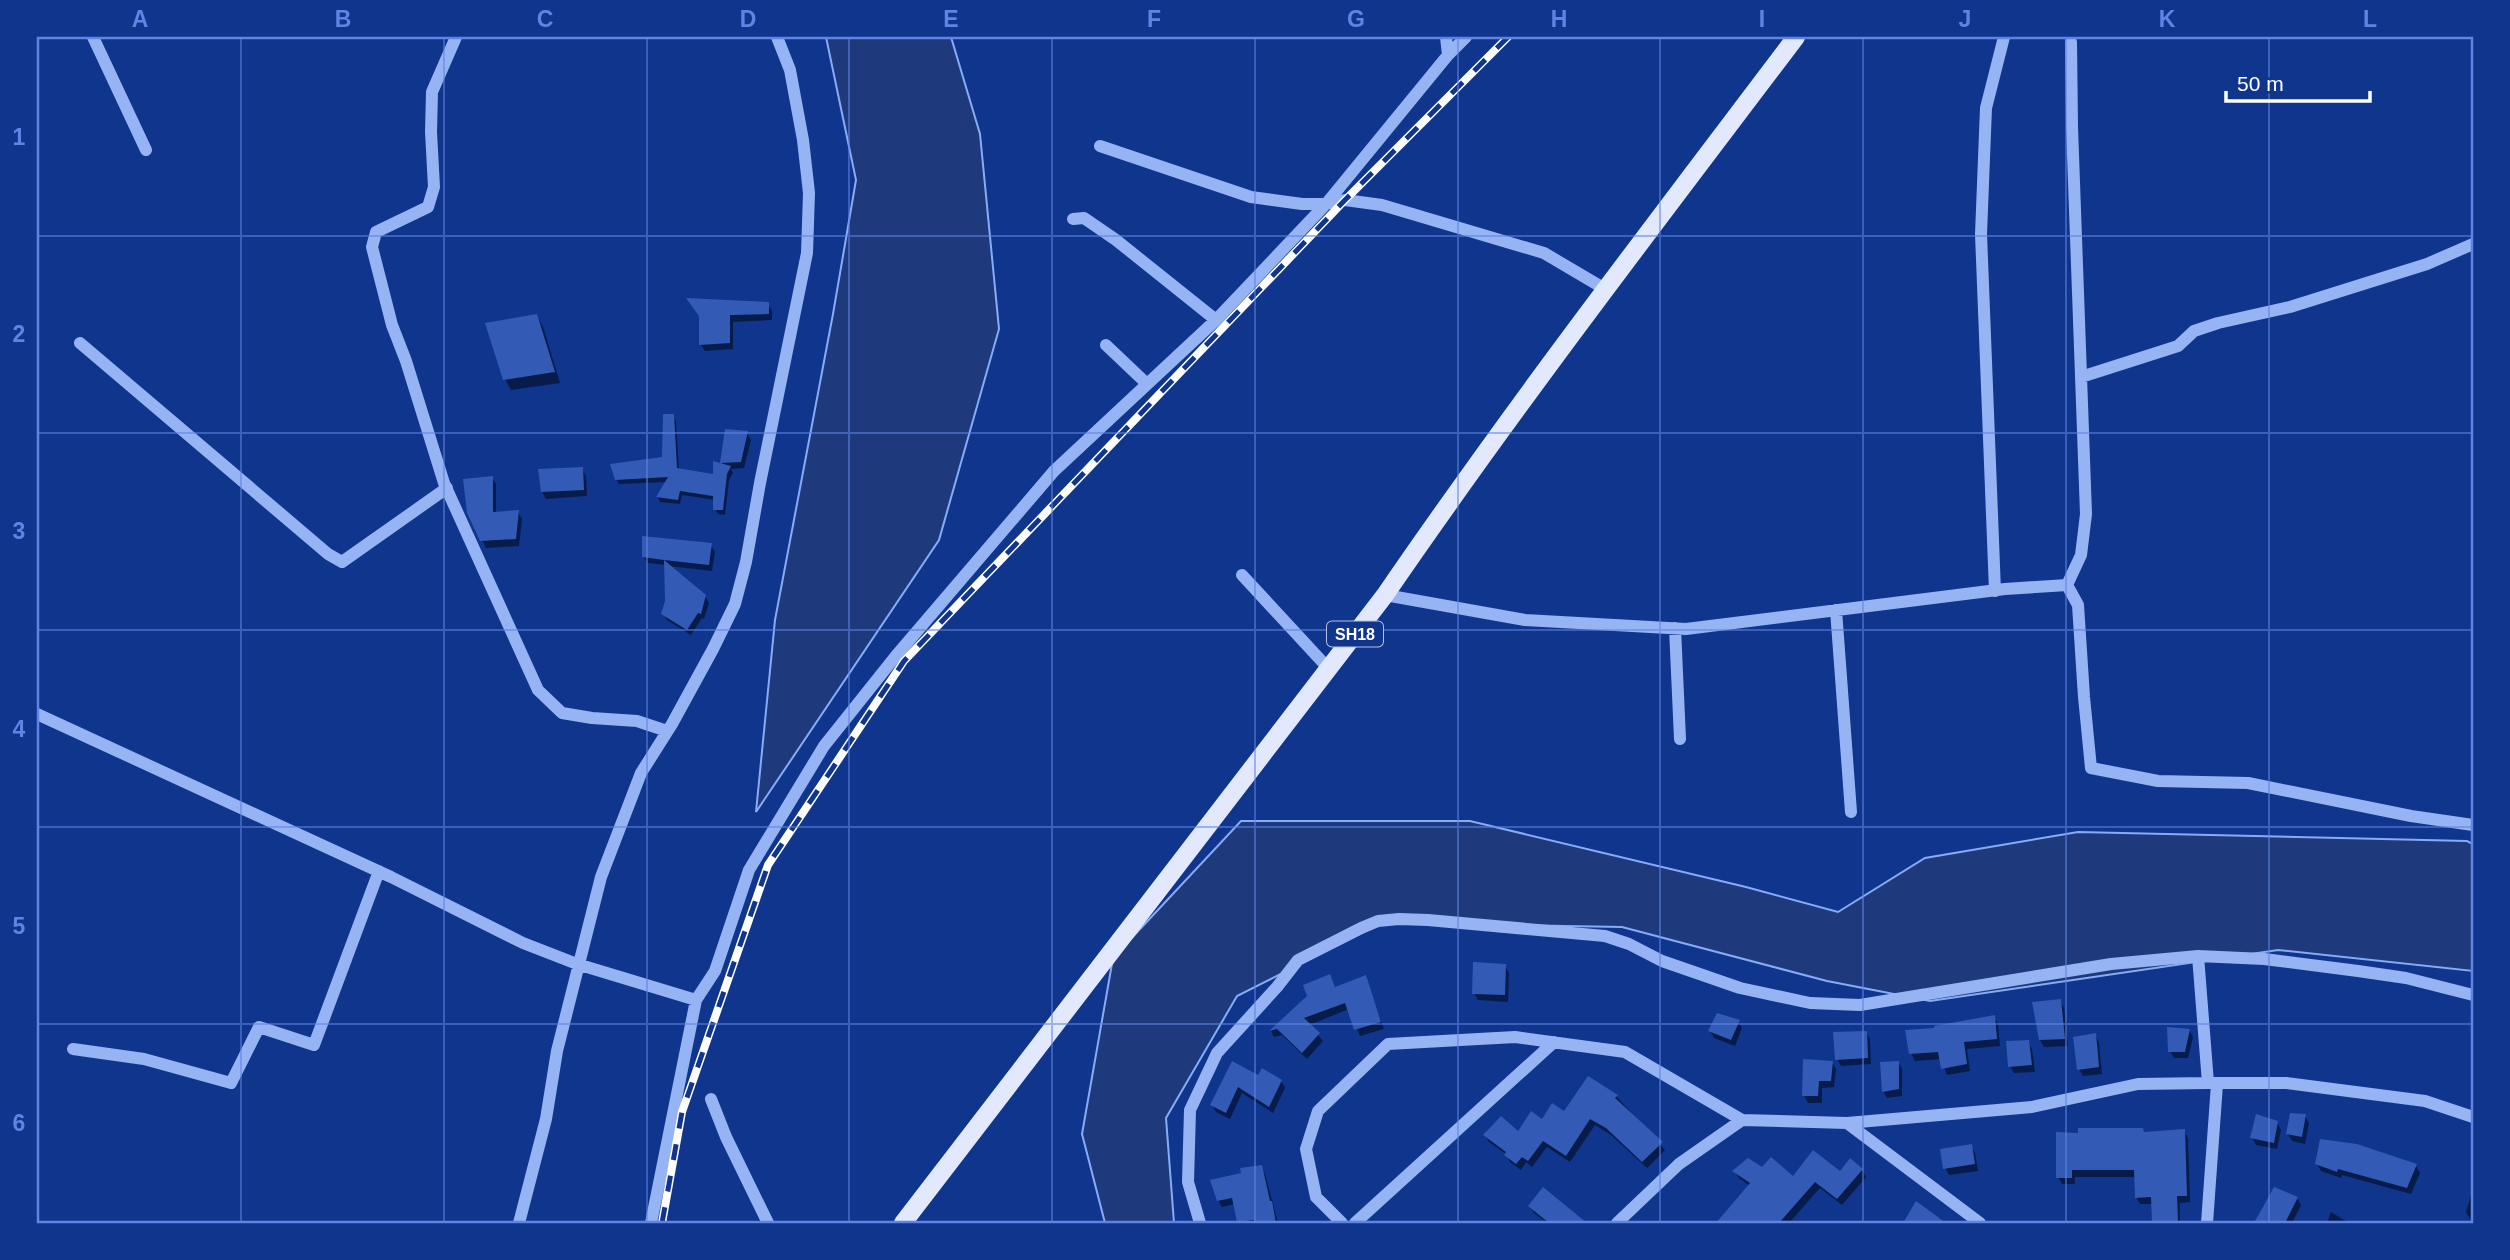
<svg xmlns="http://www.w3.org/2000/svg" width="2510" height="1260" font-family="Helvetica,sans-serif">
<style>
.water{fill:#1e3a7c;stroke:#87acf7;stroke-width:2}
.shadow{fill:#0007}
.building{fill:#335bb5}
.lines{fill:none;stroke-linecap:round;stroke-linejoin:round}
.minor{stroke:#96b4f3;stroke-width:12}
.major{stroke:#e2e9ff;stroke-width:18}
.rail-casing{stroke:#fff;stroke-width:8}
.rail{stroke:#0f358d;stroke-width:5;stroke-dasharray:16;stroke-linecap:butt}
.grid{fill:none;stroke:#6183e4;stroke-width:2;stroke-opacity:0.55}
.labels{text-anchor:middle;stroke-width:7;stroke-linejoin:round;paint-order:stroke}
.shield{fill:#0f358d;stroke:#b7c2dd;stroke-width:2}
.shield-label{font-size:16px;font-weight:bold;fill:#fff}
.neatline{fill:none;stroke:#6183e4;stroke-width:2.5}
.grid-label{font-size:23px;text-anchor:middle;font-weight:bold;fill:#6183e4}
</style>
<rect width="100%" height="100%" fill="#0f358d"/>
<path class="water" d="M826,37H951L980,134L999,329L939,540L756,812L775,620L833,314L856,180Z
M1241,821H1470L1746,887L1838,912L1925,858L2078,832L2467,841L2473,844V971L2278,950L1930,1001L1827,981L1622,927L1382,923L1237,996L1166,1118L1174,1223H1105L1082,1134L1113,958Z"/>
<path class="shadow" d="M768,304L772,311V320L733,322V349L705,351L701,345V317Z
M537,316L543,327L560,383L511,390L505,379Z
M673,416L676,421L679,470L715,476L723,466L722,462L747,433L751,440L744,468L731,469L733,473L729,480L725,515L718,514L715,509V500L682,495L680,504L660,502L658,497L667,482L619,484L616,479L663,459Z
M582,469L586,476L587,496L546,499L542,492Z
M492,478L496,484V514L518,512L522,519L519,546L486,548L482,540Z
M711,545L715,552L712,571L668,566L705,596L709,603L704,619L702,618L691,635L667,620L663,613L667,601L666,565L648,563L644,557Z
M1505,966L1509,973L1508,1002L1478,1000L1474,993Z
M1330,976L1335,988L1365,977L1384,1029L1360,1036L1349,1009L1309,1025L1323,1041L1307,1059L1282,1035L1274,1037L1271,1031Z
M2060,1001L2064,1008L2068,1046L2044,1047L2040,1040Z
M1994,1017L1998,1024L2000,1046L1967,1049L1970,1071L1947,1075L1941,1059L1915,1061L1911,1053L1936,1030Z
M1738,1021L1742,1028L1735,1046L1714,1038L1710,1031Z
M2189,1030L2193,1037L2188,1058H2174L2170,1051Z
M1866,1032L1870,1039L1871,1064L1841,1066L1837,1059Z
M2095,1035L2099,1042L2102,1074L2083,1076L2079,1069Z
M2028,1042L2032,1049L2035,1072L2014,1073L2010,1066Z
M1832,1062L1836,1069L1834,1087L1822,1088V1103H1808L1804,1096Z
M1898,1062L1902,1069V1096L1887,1098L1883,1091Z
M1233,1064L1258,1078L1281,1081L1285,1088L1273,1113L1242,1093L1230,1119L1216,1112L1212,1105Z
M1616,1096L1665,1150L1647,1168L1611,1135L1595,1125L1570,1162L1547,1147L1532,1167L1526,1162L1521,1170L1510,1162L1506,1154L1489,1142L1485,1135L1519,1133L1542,1121Z
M2305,1116L2309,1123L2305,1144L2292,1141L2288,1134Z
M2277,1122L2281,1130L2277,1149L2256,1145L2252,1138Z
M2184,1131L2188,1138L2190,1202L2180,1203V1223H2153V1204H2140L2136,1197V1177H2075V1184H2062L2058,1177V1134H2145Z
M1971,1146L1975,1153L1978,1171L1949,1175L1945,1168Z
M2317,1164L2416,1166L2420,1173L2411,1194L2342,1175L2341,1178L2321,1171Z
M1261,1167L1265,1174L1278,1223H1239L1235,1204L1222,1207L1218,1200L1243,1175Z
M1762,1170L1793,1178L1862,1170L1866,1177L1842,1205L1820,1188L1789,1223H1718L1750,1186L1739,1178L1735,1172Z
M2473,1188V1220L2470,1219L2466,1212Z
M2297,1198L2301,1205L2292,1223H2258L2257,1221Z
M1530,1206L1578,1218L1581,1223H1547L1534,1213Z
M2331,1212L2349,1223H2327Z"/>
<path class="building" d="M686,298L769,302V314L730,315V343L699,345V316Z
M537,314L555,372L503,380L485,323Z
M663,414H674L677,468L713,474V461L731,466L727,474L723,510H713V496L680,491L678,500L656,497L668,477L615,480L610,464L662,457Z
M725,429L748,431L741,462L720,463Z
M583,467L584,490L541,492L538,469Z
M493,476V512L519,510L516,539L480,541L467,513L463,479Z
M642,536L712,543L709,565L664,560L706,595L701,614L698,613L687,630L661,614L665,601L664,560L642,557Z
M1473,962L1506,964L1505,995L1472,994Z
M1330,974L1335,987L1366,975L1381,1022L1354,1030L1345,1003L1304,1018L1320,1033L1302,1053L1277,1029L1269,1031L1307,996L1303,985Z
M2061,999L2065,1039L2039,1040L2032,1002Z
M1717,1013L1740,1020L1731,1040L1708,1031Z
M1995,1015L1997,1039L1964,1042L1967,1064L1941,1069L1938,1052L1909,1054L1905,1030L1934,1028V1026Z
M2167,1027L2190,1029L2185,1052H2168Z
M1867,1031L1868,1058L1835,1060L1833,1032Z
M2096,1033L2099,1067L2077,1070L2073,1037Z
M2029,1040L2032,1065L2008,1067L2006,1041Z
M1803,1059L1833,1061L1831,1081H1819L1818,1096H1802Z
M1232,1061L1258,1075L1262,1068L1282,1080L1269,1107L1238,1087L1226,1113L1210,1105Z
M1899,1061V1089L1882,1092L1880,1062Z
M1588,1076L1618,1095L1615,1098L1663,1142L1642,1162L1606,1128L1590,1119L1566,1156L1543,1141L1528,1161L1522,1157L1516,1164L1504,1155L1506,1152L1483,1135L1501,1116L1518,1131L1531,1111L1542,1119L1552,1103L1564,1111Z
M2290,1113L2306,1114L2302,1137L2286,1134Z
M2256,1114L2278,1121L2274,1143L2250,1138Z
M2078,1128H2143L2144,1132L2185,1129L2187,1196H2177L2178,1223H2152L2151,1197L2135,1198L2134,1170H2072V1178H2056V1132L2078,1133Z
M2320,1139L2357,1144L2417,1164L2407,1188L2338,1169L2337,1172L2315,1164Z
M1972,1144L1975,1164L1943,1169L1940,1149Z
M1813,1150L1840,1171L1850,1158L1863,1169L1837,1199L1815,1182L1779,1223H1716L1750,1183L1732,1171L1748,1158L1762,1167L1771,1157L1793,1176Z
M1262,1165L1270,1201H1272L1276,1223H1255L1254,1220L1237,1222L1232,1198L1217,1201L1210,1180L1241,1173L1240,1168Z
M1543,1187L1587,1223H1549L1528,1206Z
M2274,1187L2298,1197L2285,1223H2254Z
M1916,1201L1946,1223H1903Z"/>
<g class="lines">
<path class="minor" d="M93,37L146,150
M456,37L432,92L431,132L434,187L428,207L376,232L372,247L392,325L406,361L444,483L538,690L562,713L592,718L637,721L667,731
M1446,37L1448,55
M1100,146L1251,197L1302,204H1326L1345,200L1382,205L1544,253L1605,289
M1073,219L1084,218L1116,240L1216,320
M80,343L328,554L342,562L447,488
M1106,345L1146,383
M2081,377L2178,346L2194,331L2218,323L2290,307L2427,264L2473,244
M1242,575L1328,668
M2067,585L2081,555L2086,514L2072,127L2071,42
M1995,591L1981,234L1986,108L2004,37
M1385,595L1525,620L1686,629L2005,589L2067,585L2078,605L2084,697L2091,768L2158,781L2248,783L2411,816L2473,825
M1836,610L1851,812
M1675,628L1680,739
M37,714L391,877L523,943L577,964L696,1000
M2198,956L2208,1083
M73,1049L144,1059L231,1083L259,1027L314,1045L379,871
M711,1099L726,1137L768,1223
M1847,1123L1980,1223
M519,1223L546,1119L557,1051L601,877L641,773L672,724L713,649L735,604L746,562L760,483L807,253L809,193L803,140L790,70L777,37
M651,1223L696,1000L715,971L749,870L824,746L895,657L1054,471L1216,320L1326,204L1448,55L1466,37
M1200,1223L1188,1182L1190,1110L1217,1053L1277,987L1298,960L1361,928L1378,921L1399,919L1428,920L1605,936L1629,944L1662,961L1740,988L1810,1003L1860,1005L2111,964L2198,956L2264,959L2358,971L2406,978L2473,995
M1342,1223L1316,1197L1306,1149L1318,1111L1388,1044L1515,1037L1625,1052L1742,1120
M1355,1223L1554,1042
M1617,1223L1679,1164L1742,1120L1847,1123L2032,1107L2138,1084L2208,1083H2286L2425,1101L2473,1117
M2207,1223L2217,1084"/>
<path class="major" d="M903,1223L1385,595C1516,404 1657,221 1796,37"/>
<defs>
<path id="rail" d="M662,1223L682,1112L768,865L904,661L1345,200L1508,37"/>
</defs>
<use href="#rail" class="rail-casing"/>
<use href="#rail" class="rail"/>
</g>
<path class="grid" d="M241,37V1223M444,37V1223M647,37V1223M849,37V1223M1052,37V1223M1255,37V1223M1458,37V1223M1660,37V1223M1863,37V1223M2066,37V1223M2269,37V1223M37,236H2473M37,433H2473M37,630H2473M37,827H2473M37,1024H2473"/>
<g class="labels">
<rect class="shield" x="1327" y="621.5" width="56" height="25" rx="5"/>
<g class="shield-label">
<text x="1355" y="640">SH18</text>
</g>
</g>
<rect width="2510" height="1260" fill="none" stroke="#0f358d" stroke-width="77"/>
<path d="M2226 91v10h144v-10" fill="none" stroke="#ffffff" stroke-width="3.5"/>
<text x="2237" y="91" font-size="21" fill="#ffffff" stroke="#0f358d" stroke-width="5" paint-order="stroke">50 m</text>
<rect x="38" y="38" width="2434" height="1184" class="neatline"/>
<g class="grid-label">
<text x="140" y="27">A</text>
<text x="343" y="27">B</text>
<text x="545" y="27">C</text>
<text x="748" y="27">D</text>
<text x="951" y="27">E</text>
<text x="1154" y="27">F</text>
<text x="1356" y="27">G</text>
<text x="1559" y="27">H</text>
<text x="1762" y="27">I</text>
<text x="1965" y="27">J</text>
<text x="2167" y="27">K</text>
<text x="2370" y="27">L</text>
<text x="19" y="145">1</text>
<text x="19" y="342">2</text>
<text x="19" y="539">3</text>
<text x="19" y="737">4</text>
<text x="19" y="934">5</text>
<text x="19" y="1131">6</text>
</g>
</svg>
